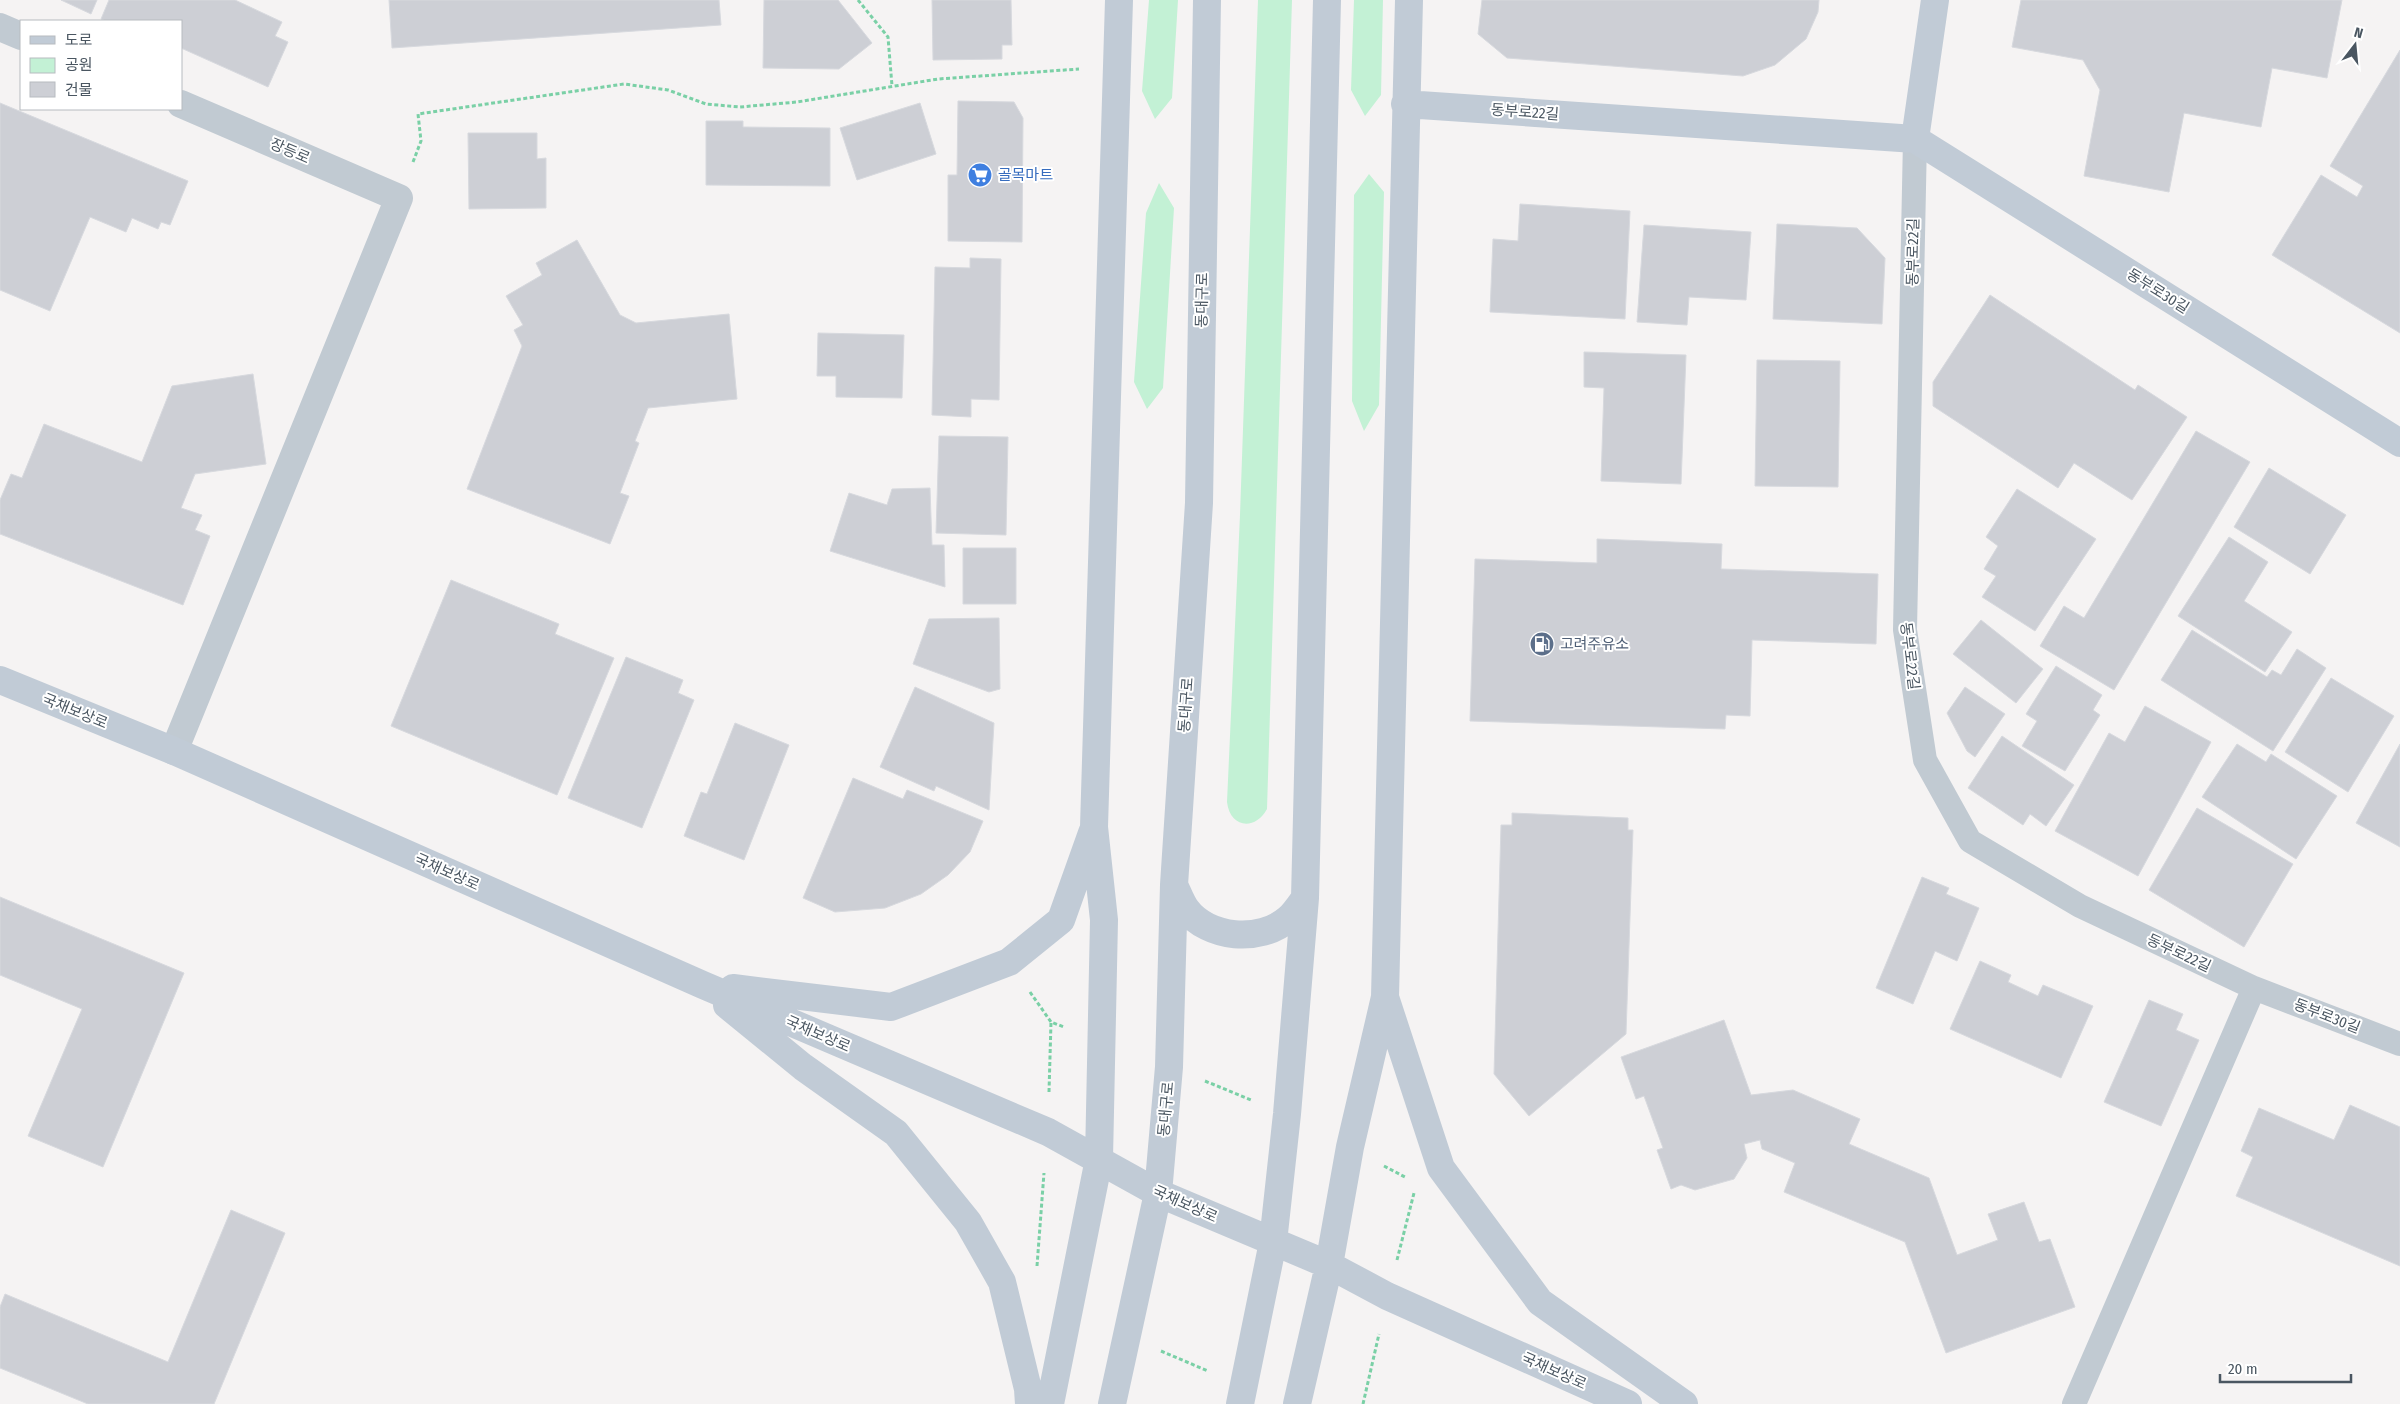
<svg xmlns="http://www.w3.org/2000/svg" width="2400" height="1404" font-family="'Fira Sans Condensed','Noto Sans KR',sans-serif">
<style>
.green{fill:#c3f1d5}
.building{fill:#cdcfd5;stroke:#d7d9de}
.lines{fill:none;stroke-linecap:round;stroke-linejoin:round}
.path{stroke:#7ad0a6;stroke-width:3;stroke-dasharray:4 2.5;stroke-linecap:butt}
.lane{stroke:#c1cad2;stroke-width:24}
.street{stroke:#c1cad2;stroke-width:28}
.secondary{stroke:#c1cbd6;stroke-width:28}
.labels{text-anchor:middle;stroke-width:4;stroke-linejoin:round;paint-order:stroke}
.street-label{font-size:15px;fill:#4a5661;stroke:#fff}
.shop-label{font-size:15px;fill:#366cbe;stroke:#fff;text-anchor:start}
.service-label{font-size:15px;fill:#4e5e75;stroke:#fff;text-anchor:start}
</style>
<rect width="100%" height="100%" fill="#f5f3f3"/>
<path class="green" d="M1149,0H1178L1172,98L1155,119L1142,91Z
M1258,0H1292L1267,809C1255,831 1230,828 1227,802L1240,515Z
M1354,0H1383L1381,95L1365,116L1351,90Z
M1369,174L1384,192L1379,405L1364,431L1352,401L1354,195Z
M1159,183L1174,208L1163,388L1147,409L1134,382L1146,213Z"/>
<path class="building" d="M61,0H97L91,14Z
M109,0H235L282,22L275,36L288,42L268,87L181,48V21H106L101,19Z
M389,0H719L721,25L392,48Z
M764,0H838L872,43L839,69L763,68Z
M932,0H1011L1012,45H1002V59L933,60Z
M1482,0H1819L1818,12L1806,39L1775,65L1743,76L1507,58L1478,34Z
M2021,0H2342L2327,78L2272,68L2261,127L2184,113L2169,192L2084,176L2100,90L2083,60L2012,47Z
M2400,50V333L2272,255L2321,175L2357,197L2363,186L2330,166Z
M958,101L1014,102L1023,118L1022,242L948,241V175H957Z
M0,103L188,181L170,225L161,222L158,229L132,218L126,232L90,217L50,311L0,290Z
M920,103L936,154L857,180L840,128Z
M706,121H743V127L830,128V186L706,185Z
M468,133H537V159L546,158V208L469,209Z
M1520,204L1630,211L1625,319L1490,312L1493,239L1518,241Z
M1777,224L1857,228L1885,258L1882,324L1773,319Z
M1644,225L1751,232L1746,300L1689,297L1687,325L1637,322Z
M577,240L620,315L636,323L729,314L737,399L648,408L635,441L639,443L620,493L629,496L610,544L467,489L522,346L514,330L523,325L506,296L542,275L536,263Z
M970,258L1001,259L999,400L971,399V417L932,415L935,267L970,268Z
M1990,295L2135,390L2138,385L2187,417L2132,500L2074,463L2058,488L1933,406V382Z
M818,333L904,335L902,398L836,397V376H817Z
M1584,352L1686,355L1681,484L1601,481L1604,388L1584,387Z
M1757,360L1840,361L1838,487L1755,486Z
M253,374L266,464L195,474L181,508L202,515L195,530L210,536L183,605L0,534V500L11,474L22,478L44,424L142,462L172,386Z
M2196,431L2250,462L2114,690L2040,646L2064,606L2084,618Z
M939,436L1008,437L1006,535L936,533Z
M2269,468L2346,515L2310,574L2234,527Z
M930,488L932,545H944L945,587L830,551L849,493L887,505L892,489Z
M2017,489L2096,539L2035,631L1982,597L1996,576L1984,569L1998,546L1986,537Z
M2229,537L2268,562L2244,601L2292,632L2265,672L2178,616Z
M1597,539L1722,544L1721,569L1878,574L1876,644L1752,640L1750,716L1726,715L1725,729L1470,721L1475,559L1597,563Z
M963,548H1016V604H963Z
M451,580L559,624L555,634L614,658L557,795L391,726Z
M999,618L1000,689L989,692L913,664L929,619Z
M1981,620L2043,669L2016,703L1953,654Z
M2192,630L2267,677L2272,670L2281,675L2297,649L2326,668L2273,751L2161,680Z
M626,657L683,680L678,693L694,700L642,828L568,798Z
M2056,666L2102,695L2093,710L2100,715L2065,771L2022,746L2037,721L2026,714Z
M2331,678L2394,716L2348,792L2285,752Z
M915,687L994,723L989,810L936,786L934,791L880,767Z
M1965,687L2005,714L1975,757L1967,751L1947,713Z
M2145,706L2211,742L2138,876L2055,831L2109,733L2125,742Z
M735,723L789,745L744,860L684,836L701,792L707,794Z
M2002,736L2074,785L2046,826L2030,814L2023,825L1968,788Z
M2237,744L2266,762L2271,754L2337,796L2296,859L2202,797Z
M2400,744V847L2356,823Z
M853,778L903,799L907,790L983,821L970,852L948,875L921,894L885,908L835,912L803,898Z
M2197,808L2293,864L2244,947L2149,890Z
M1512,813L1628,818V830H1633L1626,1034L1529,1116L1494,1074L1501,825H1512Z
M1922,877L1949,888L1946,894L1979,908L1957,961L1935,951L1913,1004L1876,988Z
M0,897L184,973L103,1167L28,1136L82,1009L0,975Z
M1980,961L2011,975L2008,982L2038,996L2043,985L2093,1006L2061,1078L1950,1029Z
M2149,1000L2183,1014L2176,1030L2199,1040L2161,1126L2104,1102Z
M1724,1020L1751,1095L1793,1090L1860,1119L1849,1144L1929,1178L1957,1255L1998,1240L1988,1214L2024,1202L2039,1242L2050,1239L2075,1307L1946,1353L1905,1242L1784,1192L1795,1163L1762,1149L1760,1140L1744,1144L1747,1158L1734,1179L1695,1190L1681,1185L1671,1189L1657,1150L1663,1148L1644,1096L1636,1099L1621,1057Z
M2350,1105L2400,1127V1266L2236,1196L2253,1157L2241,1151L2259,1108L2334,1140Z
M231,1210L285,1233L214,1404H88L0,1368V1307L5,1294L168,1362Z"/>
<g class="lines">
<path class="path" d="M858,0L888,37L892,86
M413,162L421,141L418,114L624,84L668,90L706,104L740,107L797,102L938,79L1079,69
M1030,992L1051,1022L1064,1027
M1205,1081L1251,1100
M1049,1092L1051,1022
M1384,1166L1405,1177
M1397,1260L1414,1193
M1037,1266L1044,1173
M1161,1351L1208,1371
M1363,1404L1379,1334"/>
<path class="lane" d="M1915,139L1905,630L1925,760L1970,841L2080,906L2254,988L2400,1044
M2074,1404L2254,988"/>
<path class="street" d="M0,27L21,36
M174,751L399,198L181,104"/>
<path class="secondary" d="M1405,104L1915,139L2400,443
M1915,139L1935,0
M0,680L174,751L703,985L1048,1132L1158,1193L1329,1265L1387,1296L1628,1404
M1174,885C1178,893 1181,902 1186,909C1208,939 1260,943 1288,919C1294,914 1300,905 1305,898
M733,988L891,1007L1009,962L1061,920L1092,833
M1385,997L1441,1168L1540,1302L1684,1404
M727,1005L803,1067L896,1133L968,1222L1002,1282L1028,1389L1029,1404
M1050,1404L1099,1159L1104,920L1094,827L1119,0
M1112,1404L1158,1193L1169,1067L1174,885L1199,503L1207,0
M1240,1404L1273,1242L1287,1114L1305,898L1327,0
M1297,1404L1329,1265L1350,1147L1385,997L1409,0"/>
</g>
<defs>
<symbol id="supermarket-disc" viewBox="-11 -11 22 22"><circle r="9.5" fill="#3f7fe0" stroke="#fff"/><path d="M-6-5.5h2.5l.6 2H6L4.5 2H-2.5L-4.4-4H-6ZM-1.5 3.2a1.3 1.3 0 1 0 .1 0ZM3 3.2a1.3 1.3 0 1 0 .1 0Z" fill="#fff"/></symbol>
<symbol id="fuel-disc" viewBox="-11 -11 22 22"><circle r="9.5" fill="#5c6f8a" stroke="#fff"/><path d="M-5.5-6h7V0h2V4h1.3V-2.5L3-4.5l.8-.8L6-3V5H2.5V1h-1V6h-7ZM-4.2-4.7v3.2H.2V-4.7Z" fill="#fff"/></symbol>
</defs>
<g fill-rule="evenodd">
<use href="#supermarket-disc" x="966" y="161" width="28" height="28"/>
<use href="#fuel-disc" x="1528" y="630" width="28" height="28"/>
</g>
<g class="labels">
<g class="street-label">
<text transform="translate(1525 112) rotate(4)" y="5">동부로22길</text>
<text transform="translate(290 151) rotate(23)" y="5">장등로</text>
<text transform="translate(1913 252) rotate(-89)" y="5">동부로22길</text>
<text transform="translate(2158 291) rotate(32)" y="5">동부로30길</text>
<text transform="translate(1202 300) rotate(-89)" y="5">동대구로</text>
<text transform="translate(1910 656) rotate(83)" y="5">동부로22길</text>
<text transform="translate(1186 705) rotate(-86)" y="5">동대구로</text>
<text transform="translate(75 711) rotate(22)" y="5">국채보상로</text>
<text transform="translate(447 872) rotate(24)" y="5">국채보상로</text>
<text transform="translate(2179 953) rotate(25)" y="5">동부로22길</text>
<text transform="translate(2327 1016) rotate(21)" y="5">동부로30길</text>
<text transform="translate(818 1034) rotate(23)" y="5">국채보상로</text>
<text transform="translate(1166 1109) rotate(-85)" y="5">동대구로</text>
<text transform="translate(1185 1204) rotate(24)" y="5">국채보상로</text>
<text transform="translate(1554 1371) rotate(24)" y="5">국채보상로</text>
</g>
<g class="shop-label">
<text x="998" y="180">골목마트</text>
</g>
<g class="service-label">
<text x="1560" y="649">고려주유소</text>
</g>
</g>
<rect x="20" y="20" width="162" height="90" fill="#ffffff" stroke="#b7bbc0"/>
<rect x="30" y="36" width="25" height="8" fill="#c1cbd6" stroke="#b7bbc0"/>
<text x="65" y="45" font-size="15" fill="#4a5661">도로</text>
<rect x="30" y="58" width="25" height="15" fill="#c3f1d5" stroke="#b7bbc0"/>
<text x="65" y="70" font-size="15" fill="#4a5661">공원</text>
<rect x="30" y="82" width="25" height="15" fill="#cdcfd5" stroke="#b7bbc0"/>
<text x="65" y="95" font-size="15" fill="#4a5661">건물</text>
<g transform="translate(2355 45) rotate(16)" stroke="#ffffff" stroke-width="4" paint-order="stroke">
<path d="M0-4L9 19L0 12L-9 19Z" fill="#4a5661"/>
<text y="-8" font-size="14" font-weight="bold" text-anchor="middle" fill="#4a5661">N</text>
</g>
<path d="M2220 1374v8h131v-8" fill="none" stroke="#4a5661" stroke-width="2.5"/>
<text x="2228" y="1374" font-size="15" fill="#4a5661" stroke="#ffffff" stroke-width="4" paint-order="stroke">20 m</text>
</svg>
